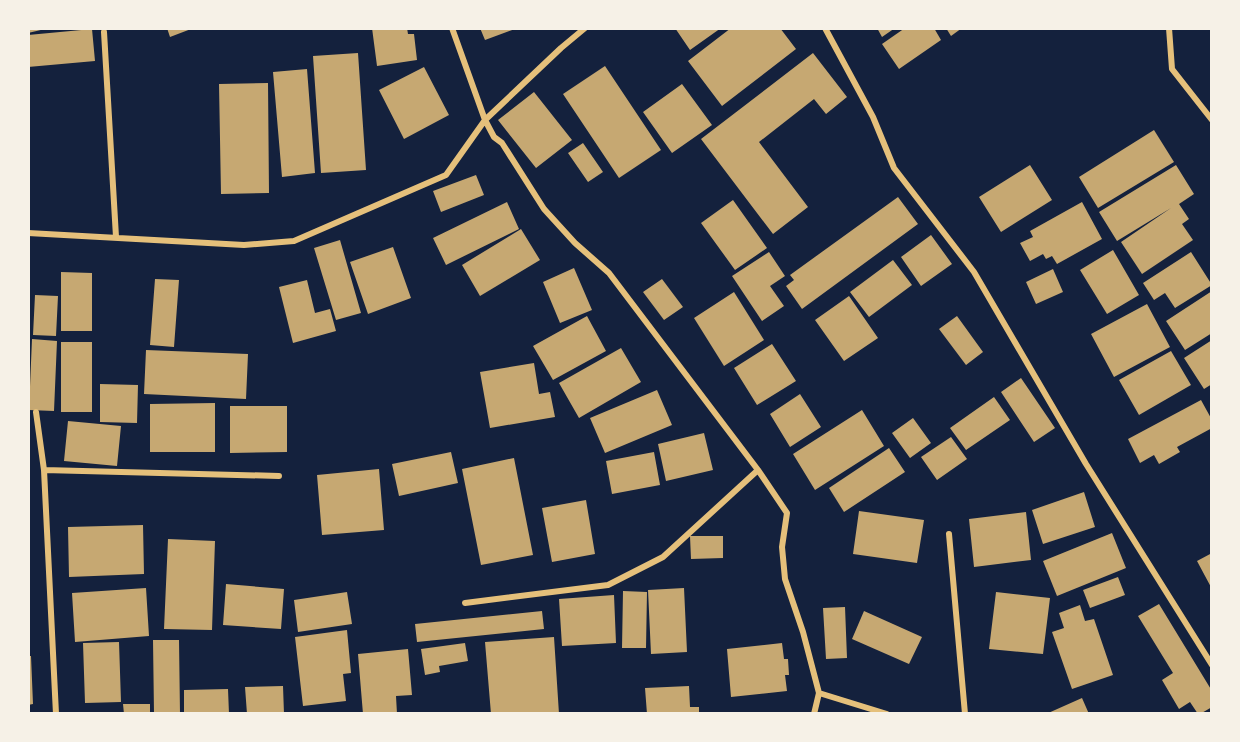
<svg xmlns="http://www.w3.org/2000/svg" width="1240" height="742" font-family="Signika,sans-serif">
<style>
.building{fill:#c6a872}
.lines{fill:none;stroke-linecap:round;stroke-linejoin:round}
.minor{stroke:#e5c07b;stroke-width:6}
</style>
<rect width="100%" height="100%" fill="#14213d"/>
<path class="building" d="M28,28H45V29L28,33Z
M167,28H191V29L170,37Z
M372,28H407L408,34H414L417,60L377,66Z
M480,28H515V29L485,40Z
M675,28H721L690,50Z
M731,28H780L796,49L722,106L688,61Z
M877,28H895L882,37Z
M905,28H934L941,40L899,69L882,44Z
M946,28H962L951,36Z
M92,29L95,61L28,67V35Z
M358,53L366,170L321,173L313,56Z
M813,53L847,97L826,114L814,99L759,142L808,207L773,234L701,139Z
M605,66L661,150L619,178L563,94Z
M424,67L449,115L404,139L379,90Z
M307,69L315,173L282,177L273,72Z
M268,83L269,193L221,194L219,84Z
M682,84L712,125L672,153L643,112Z
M534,92L572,140L536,168L498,120Z
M1154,130L1174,162L1098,208L1079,177Z
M583,143L603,172L588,182L568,153Z
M1030,165L1052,200L1001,232L979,197Z
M1176,165L1194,194L1179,204L1189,219L1182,224L1193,240L1142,274L1121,242L1171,208L1117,241L1099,212Z
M476,175L484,195L441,212L433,191Z
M898,197L918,224L802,309L786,286L794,280L790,275Z
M733,200L767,248L735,270L701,223Z
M507,202L519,229L446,265L433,238Z
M1082,202L1102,239L1057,264L1052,256L1046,259L1043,254L1030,261L1020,243L1033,237L1030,231Z
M521,229L540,260L480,296L462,265Z
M931,235L952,264L921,286L901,257Z
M340,240L361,313L336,320L314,248Z
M393,247L411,298L368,314L350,262Z
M1113,250L1139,295L1107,314L1080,270Z
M769,252L785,276L770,286L784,306L762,321L732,276Z
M1191,252L1212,285L1175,308L1165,293L1154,300L1143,283Z
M893,260L912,285L869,317L850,292Z
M574,268L592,310L560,323L543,282Z
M1053,269L1063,292L1036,304L1026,282Z
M61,272L92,273V331H61Z
M155,279L179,280L174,347L150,345Z
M662,279L683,307L664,320L643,292Z
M307,280L315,313L330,309L336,331L293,343L279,287Z
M1212,291V333L1185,350L1166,321Z
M734,292L764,340L724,366L694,318Z
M35,295L58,296L56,336L33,335Z
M849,296L878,338L844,361L815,320Z
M1147,304L1170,347L1114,377L1091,334Z
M587,316L606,351L553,380L533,346Z
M957,316L983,352L966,365L939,329Z
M32,339L57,341L54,411L29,410Z
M1212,340V384L1204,389L1184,358Z
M61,342H92V412H61Z
M772,344L796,381L757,405L734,368Z
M621,348L641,382L579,418L559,383Z
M146,350L248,354L246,399L144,394Z
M1171,351L1191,385L1139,415L1119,380Z
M534,363L539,394L550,392L555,417L490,428L480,372Z
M1021,378L1055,428L1034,442L1001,392Z
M100,384L138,385L137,423L100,422Z
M657,390L672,425L605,453L590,418Z
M800,394L821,427L790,447L770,414Z
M994,397L1010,420L966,450L950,428Z
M1201,400L1212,420V428L1177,447L1180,452L1159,464L1154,455L1140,463L1128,439Z
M215,403V452H150V404Z
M230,406H287V452L230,453Z
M862,410L884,446L815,490L793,454Z
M913,418L931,443L910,458L892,433Z
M68,421L121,426L117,466L64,461Z
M704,433L713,470L666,481L658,444Z
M951,437L967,459L937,480L921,457Z
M889,448L905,472L844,512L829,488Z
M451,452L458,483L399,496L392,464Z
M654,452L660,485L612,494L606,461Z
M514,458L533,555L481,565L462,469Z
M379,469L384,530L322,535L317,475Z
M1084,492L1095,527L1043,544L1032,510Z
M586,500L595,554L552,562L542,508Z
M859,511L924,520L917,563L853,554Z
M1026,512L1031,560L974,567L969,519Z
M143,525L144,574L69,577L68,527Z
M1112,533L1126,568L1057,596L1043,561Z
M690,536H723V558L691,559Z
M168,539L215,541L212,630L164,629Z
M1212,553V589L1197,561Z
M1118,577L1125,595L1090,608L1083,590Z
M226,584L284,589L281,629L223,625Z
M146,588L149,636L75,642L72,593Z
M684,588L687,652L651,654L648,590Z
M623,591L647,592L646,648H622Z
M347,592L352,624L298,632L294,600Z
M996,592L1050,598L1043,654L989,649Z
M614,595L616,643L562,646L559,599Z
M1159,604L1212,691V707L1200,714H1198L1190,702L1179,709L1162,680L1173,673L1138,616Z
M1080,605L1085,621L1094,619L1113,675L1072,689L1052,632L1064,628L1059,613Z
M845,607L847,658L826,659L823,608Z
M542,611L544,629L417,642L415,624Z
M864,611L922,637L909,664L852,639Z
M347,630L351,673L343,674L346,701L303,706L295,637Z
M554,637L559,714H491L485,642Z
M153,640H179L180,714H154Z
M119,642L121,702L85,703L83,643Z
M465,643L468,661L439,666L440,672L425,675L421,649Z
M782,643L784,659H788L789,675H785L787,691L731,697L727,649Z
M408,649L412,695L396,696L397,714H363L358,654Z
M28,656H31L33,704L28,705Z
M283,686L284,714H247L245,687Z
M689,686L690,707H699V714H647L645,688Z
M228,689L229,714H184V690Z
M1082,698L1089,714H1046Z
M123,704H150V714H124Z"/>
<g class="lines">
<path class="minor" d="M452,28L485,120L494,137L502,143L544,209L575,243L609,273L758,470L787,513L782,547L785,579L803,632L819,693L814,714
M825,28L873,117L894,168L974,272L1086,464L1212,665
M1169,28L1172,69L1212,120
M104,32L116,237
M28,233L244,245L294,241L446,175L485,120L561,48L585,28
M36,412L44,470L56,714
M44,470L279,476
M949,534L965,714
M465,603L608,585L663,557L758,470
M819,693L887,714"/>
</g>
<rect width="1240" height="742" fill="none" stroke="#f6f1e7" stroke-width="60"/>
</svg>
